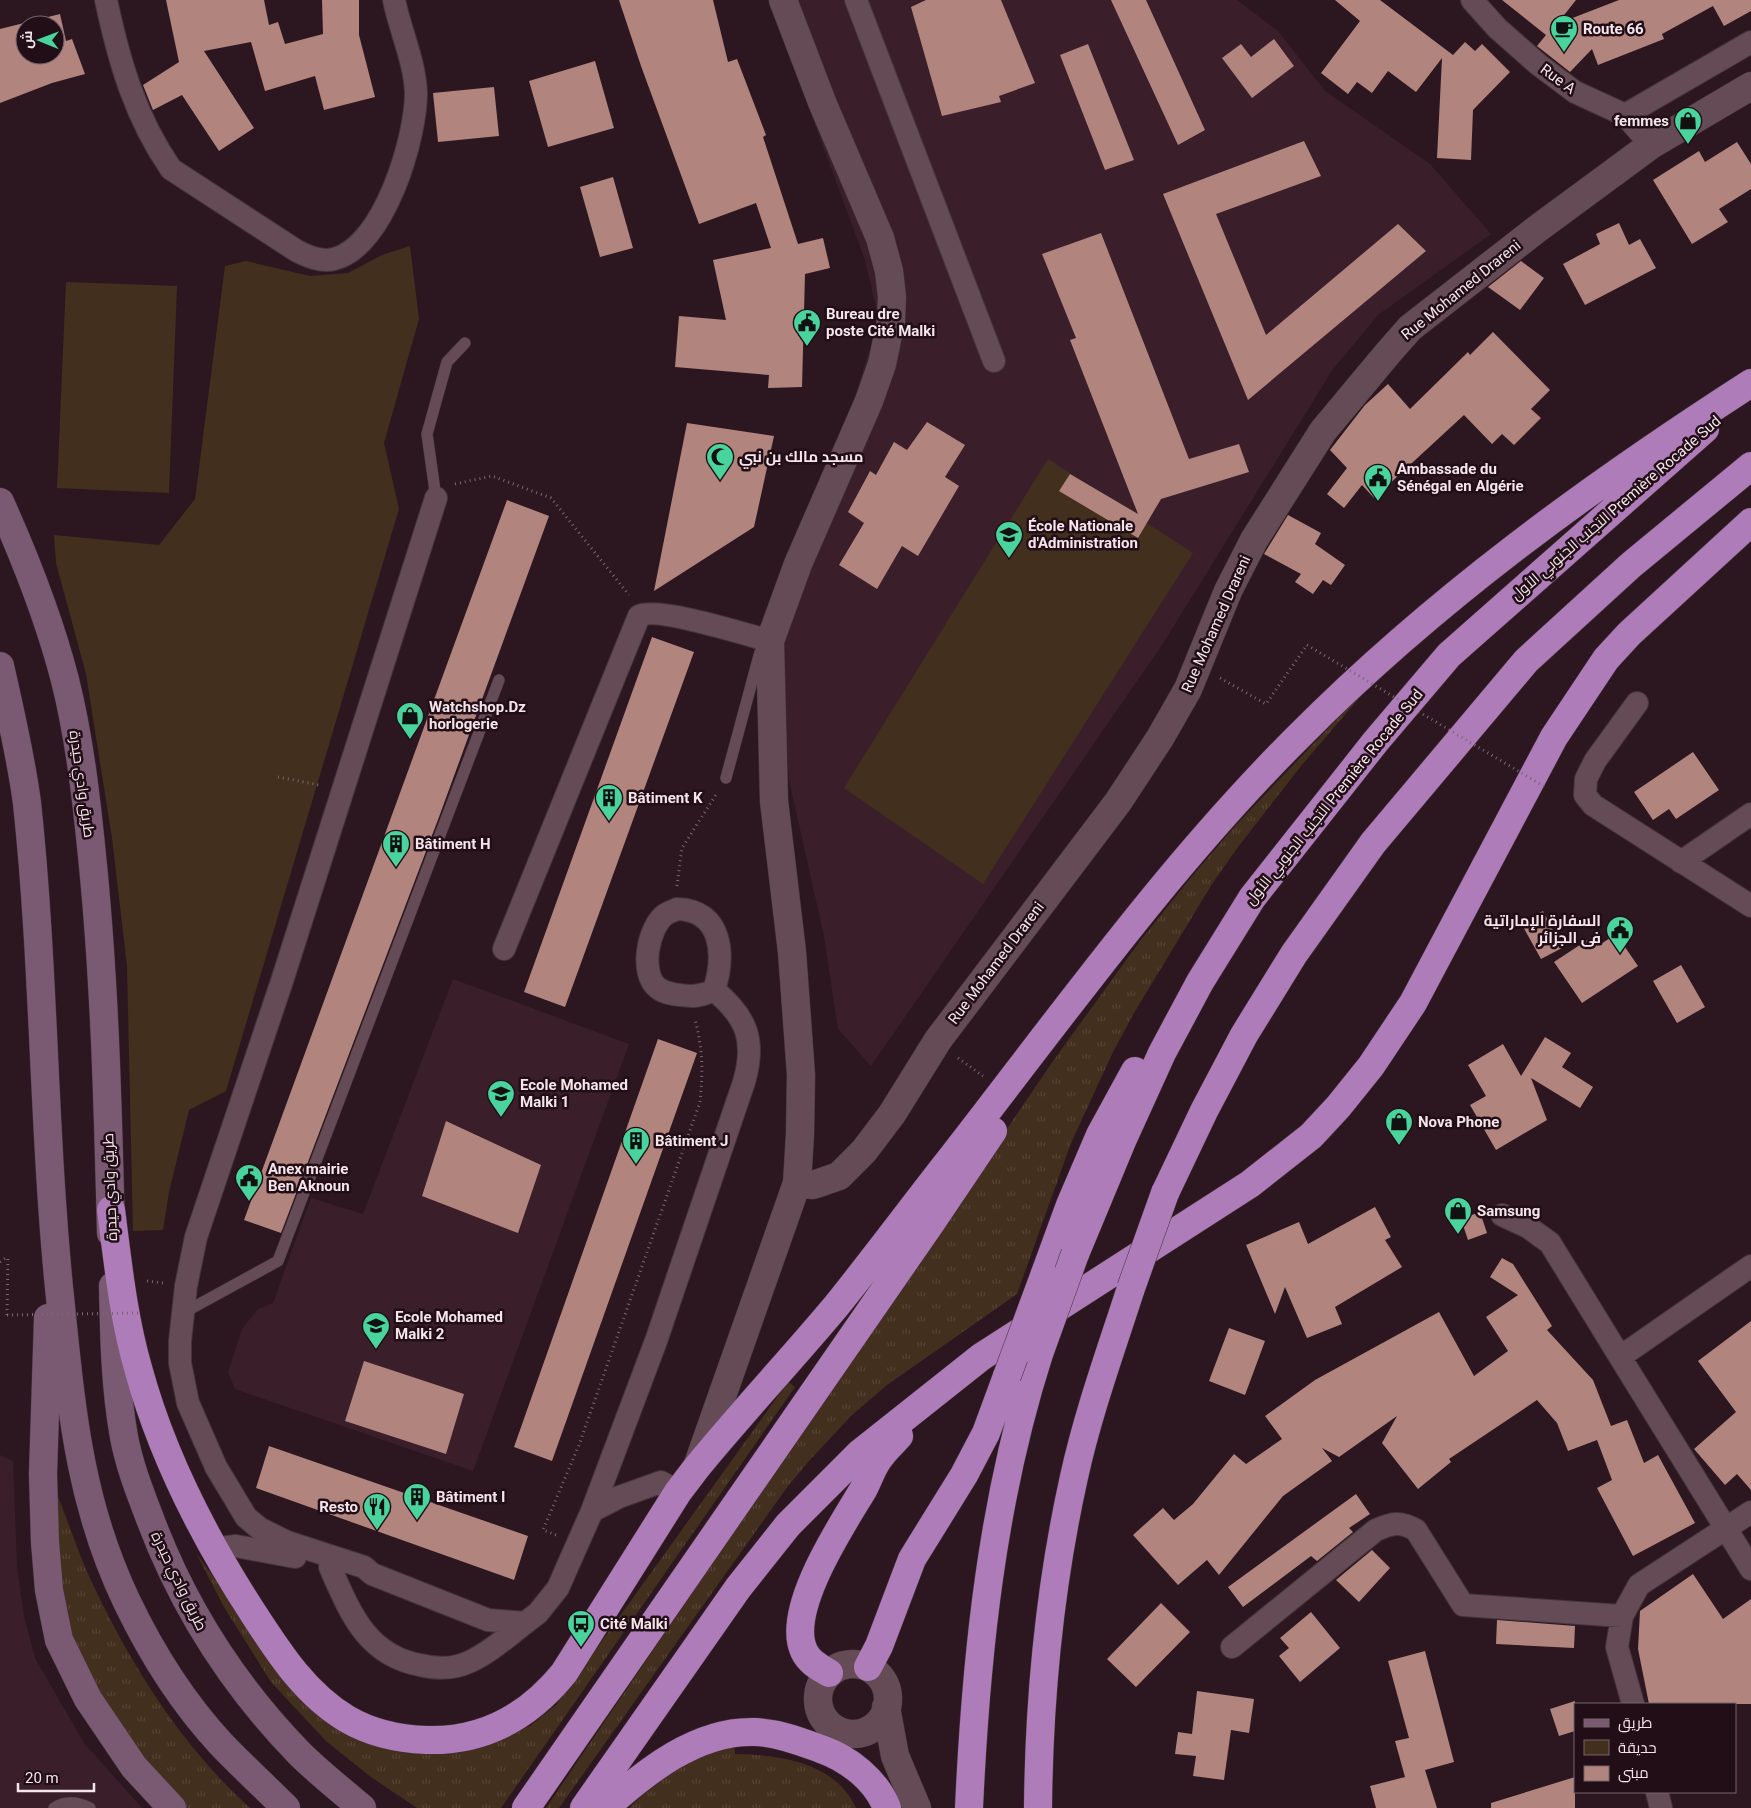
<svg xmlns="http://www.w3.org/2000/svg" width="1751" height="1808" font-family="Roboto,Cairo,sans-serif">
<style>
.built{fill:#3a1f2b}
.grass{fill:url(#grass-tufts)}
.green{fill:#432f1e}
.building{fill:#b1847e;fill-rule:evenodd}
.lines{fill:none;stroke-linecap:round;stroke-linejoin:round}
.service-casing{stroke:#45353b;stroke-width:12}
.minor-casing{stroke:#45353b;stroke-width:24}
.tertiary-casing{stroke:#45353b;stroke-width:29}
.secondary-casing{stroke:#45353b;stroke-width:29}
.motorway-casing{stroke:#45353b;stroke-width:29}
.path{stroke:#79666e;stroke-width:3;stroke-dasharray:1 4;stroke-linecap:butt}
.service{stroke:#644b55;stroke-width:11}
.minor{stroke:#644b55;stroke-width:22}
.tertiary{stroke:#644b55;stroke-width:28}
.secondary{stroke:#7a5a73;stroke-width:28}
.motorway{stroke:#ad7cb9;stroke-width:28}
.motorway-bridge-casing{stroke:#45353b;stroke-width:29;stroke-linecap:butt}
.path-bridge{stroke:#79666e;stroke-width:3;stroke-dasharray:1 4;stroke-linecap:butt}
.motorway-bridge{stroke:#ad7cb9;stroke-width:28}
.labels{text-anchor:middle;stroke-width:5;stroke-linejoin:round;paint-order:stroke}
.poi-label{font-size:15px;font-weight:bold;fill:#f5e5eb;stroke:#220e16;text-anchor:start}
.street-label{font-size:15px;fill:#f5e5eb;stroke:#220e16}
</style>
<defs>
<pattern id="grass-tufts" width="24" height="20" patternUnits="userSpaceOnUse" patternTransform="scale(1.25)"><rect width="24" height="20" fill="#432f1e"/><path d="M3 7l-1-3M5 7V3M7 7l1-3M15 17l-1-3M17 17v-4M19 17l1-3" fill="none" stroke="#564334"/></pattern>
</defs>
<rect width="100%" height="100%" fill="#2c1720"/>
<path class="built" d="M769,0H1237L1278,31L1325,91L1430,164L1491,234L1378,315L1333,369L1162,645L871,1066L838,1029L824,936L789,780L777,644L879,320L865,260Z
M453,979L629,1044L473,1471L235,1389L228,1372L242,1329L258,1309L273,1303L311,1198L363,1214Z
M0,1455L13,1461L17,1567L24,1616L35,1658L84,1743L142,1808H0Z"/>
<path class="grass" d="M1378,676L1301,766L1238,847L1212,884L1134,1013L1113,1052L1071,1143L1017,1294L887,1385L852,1415L809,1461L788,1486L559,1808H546L1053,1061L1140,941L1189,880L1235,826Z
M788,1382L795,1387L501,1808H417L371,1777L326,1741L271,1682L224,1607L196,1553L232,1602L337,1725L507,1735L530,1726L556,1705Z
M57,1494C70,1526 80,1559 95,1589C134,1670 183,1747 250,1808H183C140,1754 82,1684 66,1615C57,1576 57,1534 57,1494Z
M734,1745L735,1754C780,1755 835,1762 856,1808H629L657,1781L686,1760Z"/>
<path class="green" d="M410,246L419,319L384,443L399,509L226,1091L189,1110L169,1192L163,1230L133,1231L127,966L112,838L86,674L56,563L54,535L159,545L195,499L225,266L246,261L310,276L348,273L382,255Z
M66,282L177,286L169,493L57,488Z
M1048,459L1193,553L983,884L844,788Z"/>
<path class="building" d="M166,0H264L269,25L278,22L285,44L323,34L322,0H359V35L375,97L324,110L315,76L265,91L251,42L204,51L254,128L219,151L182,95L153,110L143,85L179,62Z
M619,0H713L728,62L737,59L766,135L763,137L798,244L823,238L830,268L805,274L802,387L768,388L769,375L675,367L679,316L726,320L713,260L771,248L756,203L699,224L641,66Z
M926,0H1001L1035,83L999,96L1001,102L942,116L911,7Z
M1111,0H1146L1205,130L1178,145Z
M1335,0H1380L1453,55L1465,42L1475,51L1482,44L1510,72L1473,110L1471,160L1437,158L1442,58L1416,92L1388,71L1372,93L1357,82L1348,94L1321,73L1360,21Z
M1502,0H1576L1557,24L1619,0H1751V11L1724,26L1713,6L1662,34L1664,39L1598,65L1592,49L1570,72L1537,46L1546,35Z
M60,14L66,41L72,39L85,74L52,83L0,103V29ZM25,25H55V55H25Z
M1274,39L1294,66L1252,98L1222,58L1241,44L1251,57Z
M1088,44L1134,160L1105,170L1060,55Z
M595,61L614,128L548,147L529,81Z
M494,87L499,136L438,142L433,93Z
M1304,141L1321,176L1216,214L1266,335L1398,224L1426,251L1248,400L1163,194Z
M1737,142L1751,164V189L1719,209L1728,222L1692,244L1653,180L1699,151L1705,162Z
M613,177L633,248L600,257L580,187Z
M1619,223L1629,245L1640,239L1656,268L1585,305L1563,264L1600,244L1596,234Z
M1101,233L1189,459L1239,444L1249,472L1161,499L1138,538L1059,491L1070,474L1138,514L1070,340L1076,338L1042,254Z
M1521,261L1544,278L1520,310L1488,287Z
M1493,332L1550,390L1531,409L1541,418L1514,445L1502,434L1492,444L1464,415L1374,498L1362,485L1344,508L1327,494L1347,468L1330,450L1365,405L1388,384L1410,409L1468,352L1470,355Z
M927,422L965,445L945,477L959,486L918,556L902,546L877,589L839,565L864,523L848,512L870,471L876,475L894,442L907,450Z
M687,423L774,436L754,527L654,591Z
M507,500L549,516L439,817L281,1233L244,1220Z
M1288,515L1321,533L1315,544L1345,565L1331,585L1323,580L1313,594L1295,582L1301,574L1264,554Z
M652,637L694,652L565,1007L524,992Z
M1693,752L1719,790L1676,819L1669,809L1653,820L1634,792Z
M1543,911L1562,948L1541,959L1521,923Z
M1616,934L1638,966L1582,1003L1554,962L1595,935L1601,944Z
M1681,965L1705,1007L1677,1023L1653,981Z
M1545,1037L1571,1053L1562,1067L1593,1087L1580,1108L1531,1078L1547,1120L1496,1150L1470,1105L1486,1096L1468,1065L1503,1044L1521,1076Z
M658,1039L697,1053L552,1461L514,1447Z
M446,1121L541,1165L518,1233L422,1196Z
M1375,1207L1391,1237L1385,1240L1402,1267L1335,1307L1342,1324L1307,1338L1285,1287L1275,1314L1246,1245L1299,1222L1308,1244Z
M1480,1212L1487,1233L1468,1240L1461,1219Z
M1502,1258L1513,1264L1552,1326L1547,1330L1593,1380L1611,1426L1627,1420L1644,1463L1658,1455L1695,1523L1633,1556L1597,1488L1612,1480L1597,1440L1568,1451L1557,1423L1537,1400L1449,1459L1451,1462L1418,1489L1382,1443L1397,1416L1339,1457L1322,1448L1332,1461L1283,1496L1219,1575L1207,1560L1178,1585L1133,1535L1163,1508L1174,1520L1193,1504L1234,1454L1246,1464L1282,1439L1265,1416L1315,1380L1439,1312L1474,1376L1508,1351L1486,1317L1518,1295L1490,1277Z
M1751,1321V1490L1737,1474L1725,1485L1694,1449L1736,1412L1698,1361Z
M1229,1328L1265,1341L1245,1395L1209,1381Z
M364,1361L464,1394L446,1454L345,1421Z
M269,1446L528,1536L514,1580L256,1488Z
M1356,1494L1370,1514L1349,1528L1353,1532L1317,1561L1311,1556L1243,1607L1228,1587Z
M1372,1550L1390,1568L1359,1602L1336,1580Z
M1693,1574L1723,1619L1751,1599V1704H1649L1638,1649L1640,1611Z
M1161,1603L1190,1632L1136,1687L1107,1659Z
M1311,1612L1340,1648L1300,1682L1279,1656L1289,1648L1280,1638Z
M1497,1620L1575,1626L1574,1648L1496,1644Z
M1425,1651L1454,1762L1425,1770L1437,1808H1376L1370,1786L1405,1777L1395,1741L1409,1738L1388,1661Z
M1197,1691L1254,1699L1249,1733L1231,1730L1224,1780L1193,1776L1196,1756L1175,1754L1178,1732L1192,1734Z
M1575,1701V1731L1559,1736L1550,1709Z
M1575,1777V1808H1491V1803Z"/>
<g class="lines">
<defs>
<path id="service" d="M436,498L427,434L447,362L465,343
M726,778L760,652
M183,1313L278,1261L499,680
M54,1808C66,1800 78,1802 90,1808"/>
<path id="minor" d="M106,0C119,61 135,117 171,169L297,251C309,257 321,262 334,259C384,247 416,138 416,93C415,62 400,30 394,0
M856,0L994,361
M1472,0L1497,28L1539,65L1575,92L1625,115L1651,145
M1625,115L1751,42
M436,498L282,981L196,1237L186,1286L180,1341V1363L188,1403L216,1467L246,1517L259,1528L287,1542L364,1567L372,1574L488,1620L525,1623L538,1613L558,1588L592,1511L656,1341L744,1082C756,1041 747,1017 714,990
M1637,703L1595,761L1586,779L1585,795L1593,805L1751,906
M1681,862L1751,814
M677,909C723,910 725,956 714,990C702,996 693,997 680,995C672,994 664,993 658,988C639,974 648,926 666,914C669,912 673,911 677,909Z
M504,949L639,616C656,606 748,635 770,641
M1502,1215L1528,1227L1550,1243L1620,1357
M1751,1266L1620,1357L1751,1569
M592,1511L619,1497L661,1482L678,1492
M213,1549L236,1546L295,1557
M330,1567C350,1612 366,1655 420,1665C436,1669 454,1669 469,1662C489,1653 507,1637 525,1623
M1232,1647L1376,1530C1392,1523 1400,1521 1416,1530L1463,1605L1622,1616
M1633,1704L1617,1647L1622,1616L1639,1585L1751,1512
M1657,1792L1661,1808"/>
<path id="tertiary" d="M797,1183L813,1185L839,1176L864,1151L892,1114L938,1040L1118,802L1160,738L1188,689L1228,591L1254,540L1323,431L1388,353L1410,328L1537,229L1651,145L1751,86
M697,1467L797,1183L800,1134L801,1075L792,952L774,801L770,641L798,564L869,401L882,364L891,321L892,297L889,271L880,238L822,102L783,0
M818 1699a35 35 0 1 1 70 0a35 35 0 1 1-70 0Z
M886,1707L895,1756L917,1808"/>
<path id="secondary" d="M0,502C26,560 49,618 65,680C80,740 87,804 93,866C105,988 108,1111 111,1233
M0,666C10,711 21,757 27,803C45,971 43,1140 61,1307C72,1414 80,1504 127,1602C151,1652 184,1704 221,1744C242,1766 265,1787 286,1808
M113,1286C114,1336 115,1387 124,1437C129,1464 139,1490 149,1516C182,1605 233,1685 299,1753C319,1773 341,1790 362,1808
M48,1318L43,1474L45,1542L49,1590L59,1640L88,1699L134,1767L172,1808"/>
<path id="motorway" d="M1165,1193L1204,1111L1244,1035L1294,954L1373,843L1526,661L1631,565L1751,466
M111,1210C118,1263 123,1316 138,1368C162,1456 203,1536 253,1613C279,1653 305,1694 347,1719C371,1733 399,1739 426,1740C484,1742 529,1716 564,1673L678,1492L697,1467C742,1412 791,1360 837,1305C874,1259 909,1212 945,1166C1059,1020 1168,866 1300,735C1434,600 1591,486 1751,383
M1075,1254L1122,1141L1162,1053L1200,982L1252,898L1376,741L1449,655L1705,429
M1044,1276L1070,1205L1100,1135L1135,1071
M868,1667L879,1646L912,1559L964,1475L986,1433L1007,1376
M829,1673C819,1667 809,1662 804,1651C785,1610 842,1525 863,1490C869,1479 873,1465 881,1456C886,1449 893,1443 899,1436
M526,1808L931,1223L993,1131
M584,1808L738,1588L788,1525L860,1453L981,1357L1250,1184L1311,1136L1338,1107L1371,1066L1413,1003L1554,737L1606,659L1629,634L1751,522
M605,1808C645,1772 697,1730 755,1732C778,1733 799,1741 821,1749C849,1759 876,1780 887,1808
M969,1808C976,1655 992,1500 1039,1354
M1038,1808C1039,1698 1050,1585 1074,1477C1088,1413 1111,1350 1131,1288"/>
</defs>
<use href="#service" class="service-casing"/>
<use href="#minor" class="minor-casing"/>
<use href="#tertiary" class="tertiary-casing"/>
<use href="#secondary" class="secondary-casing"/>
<use href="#motorway" class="motorway-casing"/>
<path class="path" d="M455,484L492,476L551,498L629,595
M1220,678L1266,704L1307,645
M278,777L319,785
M677,886L682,848L717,793
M958,1058L983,1076
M0,1262L7,1257
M147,1281L163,1283
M7,1315L8,1256
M556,1535L543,1530L579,1445L700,1102C703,1070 703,1050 695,1019"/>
<use href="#service" class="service"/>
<use href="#minor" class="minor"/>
<use href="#tertiary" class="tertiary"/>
<use href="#secondary" class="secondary"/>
<use href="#motorway" class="motorway"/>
<defs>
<path id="motorway-bridge" d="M1131,1288L1165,1193
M1039,1354L1075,1254
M1007,1376L1044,1276"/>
</defs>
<use href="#motorway-bridge" class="motorway-bridge-casing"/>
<path class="path-bridge" d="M1307,645L1545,787
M7,1315L139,1313"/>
<use href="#motorway-bridge" class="motorway-bridge"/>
</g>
<defs>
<symbol id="cafe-pin" viewBox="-11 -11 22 30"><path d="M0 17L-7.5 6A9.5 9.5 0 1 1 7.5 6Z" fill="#49d49d" stroke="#220e16"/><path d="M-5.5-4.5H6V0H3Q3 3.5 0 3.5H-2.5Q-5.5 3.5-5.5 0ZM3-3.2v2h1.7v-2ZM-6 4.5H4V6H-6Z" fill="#111"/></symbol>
<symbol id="shop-pin" viewBox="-11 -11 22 30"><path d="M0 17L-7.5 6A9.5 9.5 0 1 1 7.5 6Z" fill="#49d49d" stroke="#220e16"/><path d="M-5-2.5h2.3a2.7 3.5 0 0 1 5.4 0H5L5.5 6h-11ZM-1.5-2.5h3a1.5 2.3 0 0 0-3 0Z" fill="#111"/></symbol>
<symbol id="civic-pin" viewBox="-11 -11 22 30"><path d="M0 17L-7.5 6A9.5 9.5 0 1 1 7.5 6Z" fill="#49d49d" stroke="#220e16"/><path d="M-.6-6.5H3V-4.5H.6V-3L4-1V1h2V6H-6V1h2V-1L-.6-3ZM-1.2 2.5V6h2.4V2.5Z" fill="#111"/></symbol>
<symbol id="mosque-pin" viewBox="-11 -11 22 30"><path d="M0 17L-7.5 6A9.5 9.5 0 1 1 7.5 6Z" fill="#49d49d" stroke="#220e16"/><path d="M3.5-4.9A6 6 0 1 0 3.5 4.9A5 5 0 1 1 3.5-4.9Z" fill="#111"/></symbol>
<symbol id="university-pin" viewBox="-11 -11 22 30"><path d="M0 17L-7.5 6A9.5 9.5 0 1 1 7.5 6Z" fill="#49d49d" stroke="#220e16"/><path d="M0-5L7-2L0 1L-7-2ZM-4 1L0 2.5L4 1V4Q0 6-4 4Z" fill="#111"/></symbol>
<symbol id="building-pin" viewBox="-11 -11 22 30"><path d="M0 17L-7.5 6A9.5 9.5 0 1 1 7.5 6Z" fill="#49d49d" stroke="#220e16"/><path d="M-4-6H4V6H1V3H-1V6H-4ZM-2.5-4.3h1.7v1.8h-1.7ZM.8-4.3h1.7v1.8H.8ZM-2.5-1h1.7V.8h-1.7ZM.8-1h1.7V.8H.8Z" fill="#111"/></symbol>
<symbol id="school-pin" viewBox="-11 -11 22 30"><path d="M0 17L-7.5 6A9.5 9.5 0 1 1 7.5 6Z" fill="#49d49d" stroke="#220e16"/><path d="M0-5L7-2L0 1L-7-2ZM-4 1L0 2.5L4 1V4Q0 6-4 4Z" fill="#111"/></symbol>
<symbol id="restaurant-pin" viewBox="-11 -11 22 30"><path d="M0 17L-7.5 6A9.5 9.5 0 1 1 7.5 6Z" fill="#49d49d" stroke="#220e16"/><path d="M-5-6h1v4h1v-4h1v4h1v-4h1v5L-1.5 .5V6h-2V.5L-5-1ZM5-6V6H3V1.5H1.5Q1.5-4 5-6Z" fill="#111"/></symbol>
<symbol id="bus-pin" viewBox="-11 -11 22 30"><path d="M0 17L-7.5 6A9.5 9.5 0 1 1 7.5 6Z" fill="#49d49d" stroke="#220e16"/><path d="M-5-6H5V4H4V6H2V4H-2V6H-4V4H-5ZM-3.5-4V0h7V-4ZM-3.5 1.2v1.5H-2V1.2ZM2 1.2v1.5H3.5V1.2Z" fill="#111"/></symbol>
</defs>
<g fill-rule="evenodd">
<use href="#cafe-pin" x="1548" y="13" width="32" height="43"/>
<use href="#shop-pin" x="1672" y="105" width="32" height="43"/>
<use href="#civic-pin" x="791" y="307" width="32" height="43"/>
<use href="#mosque-pin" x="704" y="441" width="32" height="43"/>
<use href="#civic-pin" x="1362" y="462" width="32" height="43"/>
<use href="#university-pin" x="993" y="519" width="32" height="43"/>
<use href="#shop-pin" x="394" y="700" width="32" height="43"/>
<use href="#building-pin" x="593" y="782" width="32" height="43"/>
<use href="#building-pin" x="380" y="828" width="32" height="43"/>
<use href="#civic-pin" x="1604" y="914" width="32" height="43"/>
<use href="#school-pin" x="485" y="1078" width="32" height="43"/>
<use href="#shop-pin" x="1383" y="1106" width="32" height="43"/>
<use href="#building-pin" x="620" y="1125" width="32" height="43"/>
<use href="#civic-pin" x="233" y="1162" width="32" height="43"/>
<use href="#shop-pin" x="1442" y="1195" width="32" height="43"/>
<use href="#school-pin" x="360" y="1310" width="32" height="43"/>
<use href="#building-pin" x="401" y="1481" width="32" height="43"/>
<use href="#restaurant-pin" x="361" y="1491" width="32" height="43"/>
<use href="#bus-pin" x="565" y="1608" width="32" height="43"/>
</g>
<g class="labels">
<g class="poi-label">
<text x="1583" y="34">Route 66</text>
<text x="1669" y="126" text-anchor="end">femmes</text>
<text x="826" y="319">Bureau dre<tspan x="826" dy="17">poste Cité Malki</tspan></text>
<text x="739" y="462">مسجد مالك بن نبي</text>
<text x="1397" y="474">Ambassade du<tspan x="1397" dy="17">Sénégal en Algérie</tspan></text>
<text x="1028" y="531">École Nationale<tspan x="1028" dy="17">d'Administration</tspan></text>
<text x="429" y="712">Watchshop.Dz<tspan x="429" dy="17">horlogerie</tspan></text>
<text x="628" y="803">Bâtiment K</text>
<text x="415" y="849">Bâtiment H</text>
<text x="1601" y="926" text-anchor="end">السفارة الإماراتية<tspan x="1601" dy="17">فى الجزائر</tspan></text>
<text x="520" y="1090">Ecole Mohamed<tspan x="520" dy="17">Malki 1</tspan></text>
<text x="1418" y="1127">Nova Phone</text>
<text x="655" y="1146">Bâtiment J</text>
<text x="268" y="1174">Anex mairie<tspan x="268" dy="17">Ben Aknoun</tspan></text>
<text x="1477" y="1216">Samsung</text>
<text x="395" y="1322">Ecole Mohamed<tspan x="395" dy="17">Malki 2</tspan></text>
<text x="436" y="1502">Bâtiment I</text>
<text x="358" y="1512" text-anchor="end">Resto</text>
<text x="600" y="1629">Cité Malki</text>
</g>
<g class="street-label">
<text transform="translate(1558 79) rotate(36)" y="5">Rue A</text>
<text transform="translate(1461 290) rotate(-39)" y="5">Rue Mohamed Drareni</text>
<text transform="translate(1616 508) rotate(-41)" y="5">التجنب الجنوبي الأول Première Rocade Sud</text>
<text transform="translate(1216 624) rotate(-66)" y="5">Rue Mohamed Drareni</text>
<text transform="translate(82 784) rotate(82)" y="5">طريق وادي حيدرة</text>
<text transform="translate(1334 797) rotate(-51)" y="5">التجنب الجنوبي الأول Première Rocade Sud</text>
<text transform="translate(996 963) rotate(-53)" y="5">Rue Mohamed Drareni</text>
<text transform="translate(110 1187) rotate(-92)" y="5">طريق وادي حيدرة</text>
<text transform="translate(179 1581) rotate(64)" y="5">طريق وادي حيدرة</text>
</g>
</g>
<rect x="1574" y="1703" width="162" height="90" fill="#220e16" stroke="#76646b"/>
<rect x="1584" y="1719" width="25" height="8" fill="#7a5a73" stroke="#76646b"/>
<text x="1618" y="1728" font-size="15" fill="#f5e5eb">طريق</text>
<rect x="1584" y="1740" width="25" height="15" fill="#432f1e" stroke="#76646b"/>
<text x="1618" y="1753" font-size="15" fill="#f5e5eb">حديقة</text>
<rect x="1584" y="1766" width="25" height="15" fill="#b1847e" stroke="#76646b"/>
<text x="1618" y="1778" font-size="15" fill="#f5e5eb">مبنى</text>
<g transform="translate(40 40) rotate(271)"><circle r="24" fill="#220e16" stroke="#76646b"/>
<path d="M0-4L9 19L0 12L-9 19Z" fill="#49d49d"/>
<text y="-8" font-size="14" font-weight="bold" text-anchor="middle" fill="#f5e5eb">ش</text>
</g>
<path d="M18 1783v8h76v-8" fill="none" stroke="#f5e5eb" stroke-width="2.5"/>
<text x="25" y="1783" font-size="15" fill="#f5e5eb" stroke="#220e16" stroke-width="4" paint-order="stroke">20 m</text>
</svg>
